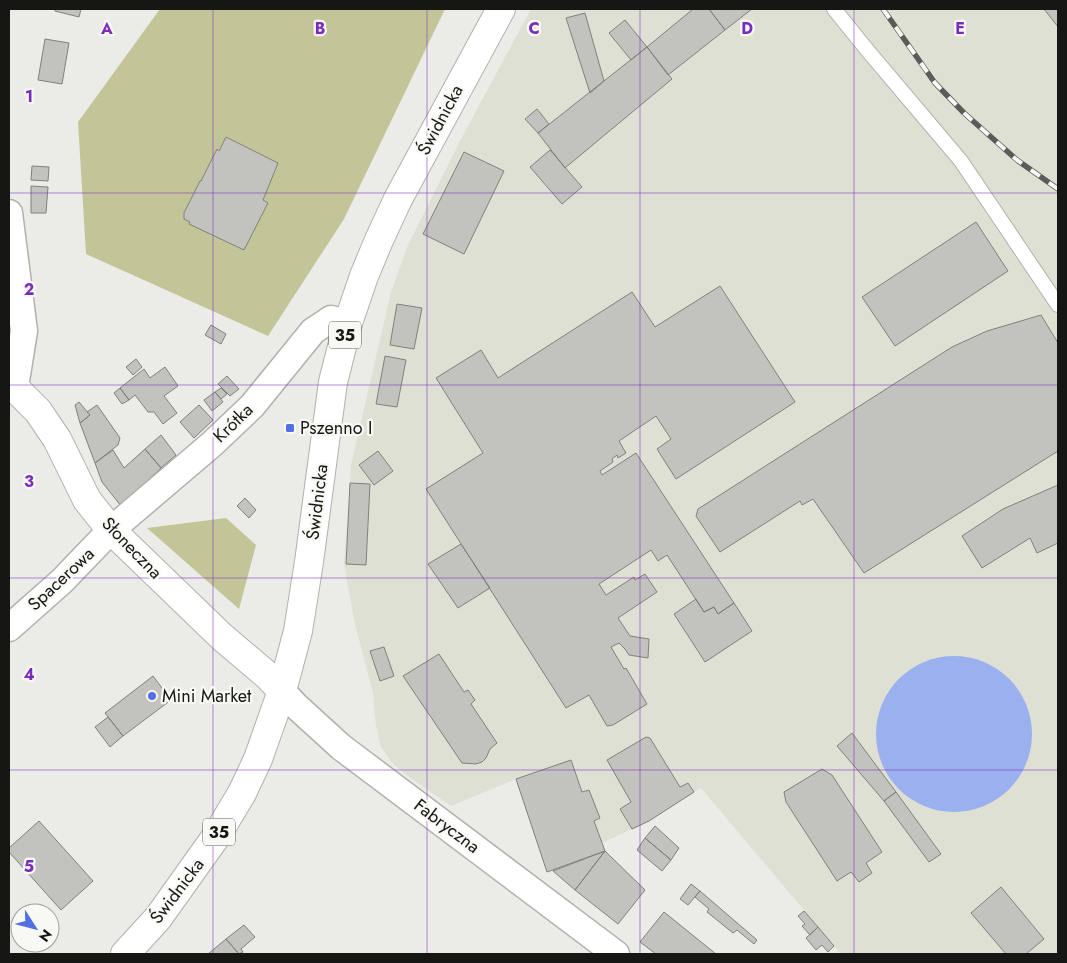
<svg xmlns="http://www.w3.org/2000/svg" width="1067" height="963" font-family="Jost,sans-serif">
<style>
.built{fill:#dfe0d4}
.green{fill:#c3c598}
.water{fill:#9bb0ee}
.building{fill:#c2c2be;stroke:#80817c}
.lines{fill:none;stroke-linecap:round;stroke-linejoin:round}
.lane-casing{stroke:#b0b0ac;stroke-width:16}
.street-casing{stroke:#b0b0ac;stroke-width:29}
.secondary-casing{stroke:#b0b0ac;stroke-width:30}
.primary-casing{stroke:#b0b0ac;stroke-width:30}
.lane{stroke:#fff;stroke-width:14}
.street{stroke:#fff;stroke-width:26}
.secondary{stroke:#fff;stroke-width:28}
.primary{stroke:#fff;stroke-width:28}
.rail-casing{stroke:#5b5b59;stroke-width:5.5}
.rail{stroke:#f8f9f4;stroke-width:4;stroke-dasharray:11;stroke-linecap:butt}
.grid{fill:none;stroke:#7b2cbf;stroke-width:1;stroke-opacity:0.55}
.poi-dot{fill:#536fe4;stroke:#f8f9f4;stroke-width:2}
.labels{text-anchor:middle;stroke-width:4.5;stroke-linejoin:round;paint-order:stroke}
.shield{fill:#f8f9f4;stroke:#5a5a57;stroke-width:1}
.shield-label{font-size:16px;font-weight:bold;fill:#161614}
.street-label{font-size:18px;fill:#161614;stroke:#f8f9f4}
.poi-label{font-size:18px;fill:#161614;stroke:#f8f9f4;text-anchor:start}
.grid-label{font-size:16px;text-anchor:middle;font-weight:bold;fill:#7b2cbf;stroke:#f8f9f4;stroke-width:4.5;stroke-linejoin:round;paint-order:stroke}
</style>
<rect width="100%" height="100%" fill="#ebebe7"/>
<path class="built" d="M531,9H1058V954H841L701,788L649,821L602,843L594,821L600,818L589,790L582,792L571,760L516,779L451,806L412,779L393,764L381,747L376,725L373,693L355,624L344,564L351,465L391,292L408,245L462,137Z"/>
<path class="green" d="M160,9H445L344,219L268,336L86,254L78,122Z
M226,518L256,545L239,609L147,528Z"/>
<path class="water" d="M876 734a78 78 0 1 1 156 0a78 78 0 1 1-156 0Z"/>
<path class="building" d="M55,9H81L79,17L55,11Z
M693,9H709L725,30L668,75L647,47Z
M709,9H752L725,30Z
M1044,9H1058V27Z
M585,13L604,81L590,93L566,18Z
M625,20L647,47L631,60L609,33Z
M45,39L69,43L62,84L38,80Z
M647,47L672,79L565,168L538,133Z
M537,109L549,124L538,133L525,119Z
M226,137L278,163L263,200L268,203L244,250L189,224L190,222L184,219V213L200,181H201L217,149L219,151Z
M550,150L582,187L562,204L530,167Z
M464,152L504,171L464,254L423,234Z
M32,166L49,167L48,181L31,180Z
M31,186L48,187L46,213H31Z
M976,222L1008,271L895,346L862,297Z
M720,286L795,402L676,479L657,449L671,439L656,416L619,441L626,453L618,458L617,455L612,459L613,462L600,471L602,475L636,453L734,603L718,614L714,607L704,612L667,555L658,561L651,550L599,584L606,595L634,577L635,580L645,574L657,592L618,618L630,636L649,639L648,658L629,655L625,649L619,643L611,647L624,669L626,668L647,704L613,725L607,726L589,695L566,708L426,489L483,453L436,378L481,350L498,378L632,292L655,327Z
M397,304L422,308L414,349L390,345Z
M1041,315L1058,343V451L864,573L813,499L802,505L800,501L720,552L696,516L698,509L952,347L987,331Z
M211,325L226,334L221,344L205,335Z
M385,356L406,360L397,407L376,404Z
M136,359L142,367L133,375L126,367Z
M165,367L178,386L164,396L177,413L163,424L154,412H148L135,395L129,400L120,388L144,369L150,378Z
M227,376L239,389L230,396L218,384Z
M120,388L129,400L122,404L114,393Z
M221,388L227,394L221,399L215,392Z
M215,392L223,402L212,411L204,400Z
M79,402L90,415L80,423L75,405Z
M97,405L120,438L118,445L95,463L80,423L90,415L87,412Z
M199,405L213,420L194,438L180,422Z
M161,435L176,455L161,468L145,449Z
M145,449L161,468L121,506L102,482L95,463L113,450L124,468Z
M378,451L393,471L374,485L359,465Z
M350,483L370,484L366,565L346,564Z
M1058,485V543L1037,553L1030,538L982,568L962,536L1003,509Z
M245,498L256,510L249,518L237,506Z
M461,544L490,588L458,608L428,564Z
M696,599L704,612L714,607L718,614L734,603L752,631L705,662L674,614Z
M384,647L394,676L380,681L370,651Z
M439,654L464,692L468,690L475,700L471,704L497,743L490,749L486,758L482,762L476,764L462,763L403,676Z
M153,676L171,700L123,736L105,713Z
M108,717L123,736L110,747L95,727Z
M852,733L896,792L884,801L837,746Z
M646,737L650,738L680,787L688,783L694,792L649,821L632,829L620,809L631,802L607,760Z
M571,760L582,792L589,790L600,818L594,821L605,851L547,872L516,779Z
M822,769L832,775L882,852L866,863L872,873L859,882L851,872L837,881L786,802L784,792Z
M896,792L941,854L929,862L884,801Z
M39,821L93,881L61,910L9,852V848Z
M655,826L679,848L671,860L645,838Z
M645,838L671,860L662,871L637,850Z
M605,851L575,890L553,871Z
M605,851L645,890L618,924L575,890Z
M691,884L700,891L688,905L680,899Z
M1001,887L1044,939L1026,954H1006L971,913Z
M700,891L757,940L754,944L737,930L733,933L707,912L709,909L695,897Z
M804,911L818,927L810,935L802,926L805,924L798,916Z
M664,912L716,954H656L640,942Z
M244,925L255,937L241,949L243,952L239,954L226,939Z
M818,927L834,946L828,952L822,945L816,950L806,938Z
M226,939L239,954H208Z"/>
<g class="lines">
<defs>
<path id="lane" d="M834,9L868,51L961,161L1058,305"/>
<path id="street" d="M9,213L24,331L15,387
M9,628L62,581L111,530L212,444L252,406L313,331L331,319L348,323
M282,691L296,706L341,747L616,954"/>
<path id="secondary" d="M9,382L38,411L57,439L87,500L111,530L222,637L268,676L282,691"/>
<path id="primary" d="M125,954L158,918L215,838L242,793L258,759L282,691L298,631L309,562L333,382L348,323L364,276L379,240L398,199L501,9"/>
</defs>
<use href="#lane" class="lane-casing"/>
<use href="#street" class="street-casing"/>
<use href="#secondary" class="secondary-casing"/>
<use href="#primary" class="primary-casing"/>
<use href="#lane" class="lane"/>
<use href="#street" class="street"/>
<use href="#secondary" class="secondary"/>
<use href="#primary" class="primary"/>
<defs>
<path id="rail" d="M883,9L935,83L964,113L1017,160L1058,189"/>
</defs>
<use href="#rail" class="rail-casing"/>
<use href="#rail" class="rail"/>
</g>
<path class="grid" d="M213,9V954M427,9V954M640,9V954M854,9V954M9,193H1058M9,385H1058M9,578H1058M9,770H1058"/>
<g class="poi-dot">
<rect x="285" y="423" width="10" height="10" rx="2.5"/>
<circle cx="152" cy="696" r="5"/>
</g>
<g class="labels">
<g class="shield">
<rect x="329" y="321.5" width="32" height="27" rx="4"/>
<rect x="203" y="818.5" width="32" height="27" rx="4"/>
</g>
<g class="shield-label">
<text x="345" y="341">35</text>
<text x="219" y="838">35</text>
</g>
<g class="street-label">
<text transform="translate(440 120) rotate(-62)" y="6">Świdnicka</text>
<text transform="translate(233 423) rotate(-44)" y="6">Krótka</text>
<text transform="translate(317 502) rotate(-83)" y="6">Świdnicka</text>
<text transform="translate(132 548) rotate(46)" y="6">Słoneczna</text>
<text transform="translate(61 579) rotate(-43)" y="6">Spacerowa</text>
<text transform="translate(447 826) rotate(37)" y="6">Fabryczna</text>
<text transform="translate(177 891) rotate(-53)" y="6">Świdnicka</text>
</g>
<g class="poi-label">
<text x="300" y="434">Pszenno I</text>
<text x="162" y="702">Mini Market</text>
</g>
</g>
<g class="grid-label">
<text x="107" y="34">A</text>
<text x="320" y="34">B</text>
<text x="534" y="34">C</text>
<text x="747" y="34">D</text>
<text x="960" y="34">E</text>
<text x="29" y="102">1</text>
<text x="29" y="295">2</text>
<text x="29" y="487">3</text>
<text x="29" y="680">4</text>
<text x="29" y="872">5</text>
</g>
<rect width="1067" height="963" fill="none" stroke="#161614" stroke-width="20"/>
<g transform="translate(35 928) rotate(126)"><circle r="24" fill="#f8f9f4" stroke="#9e9e9a"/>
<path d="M0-4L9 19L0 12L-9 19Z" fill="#536fe4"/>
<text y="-8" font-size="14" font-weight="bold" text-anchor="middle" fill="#161614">N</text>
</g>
</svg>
